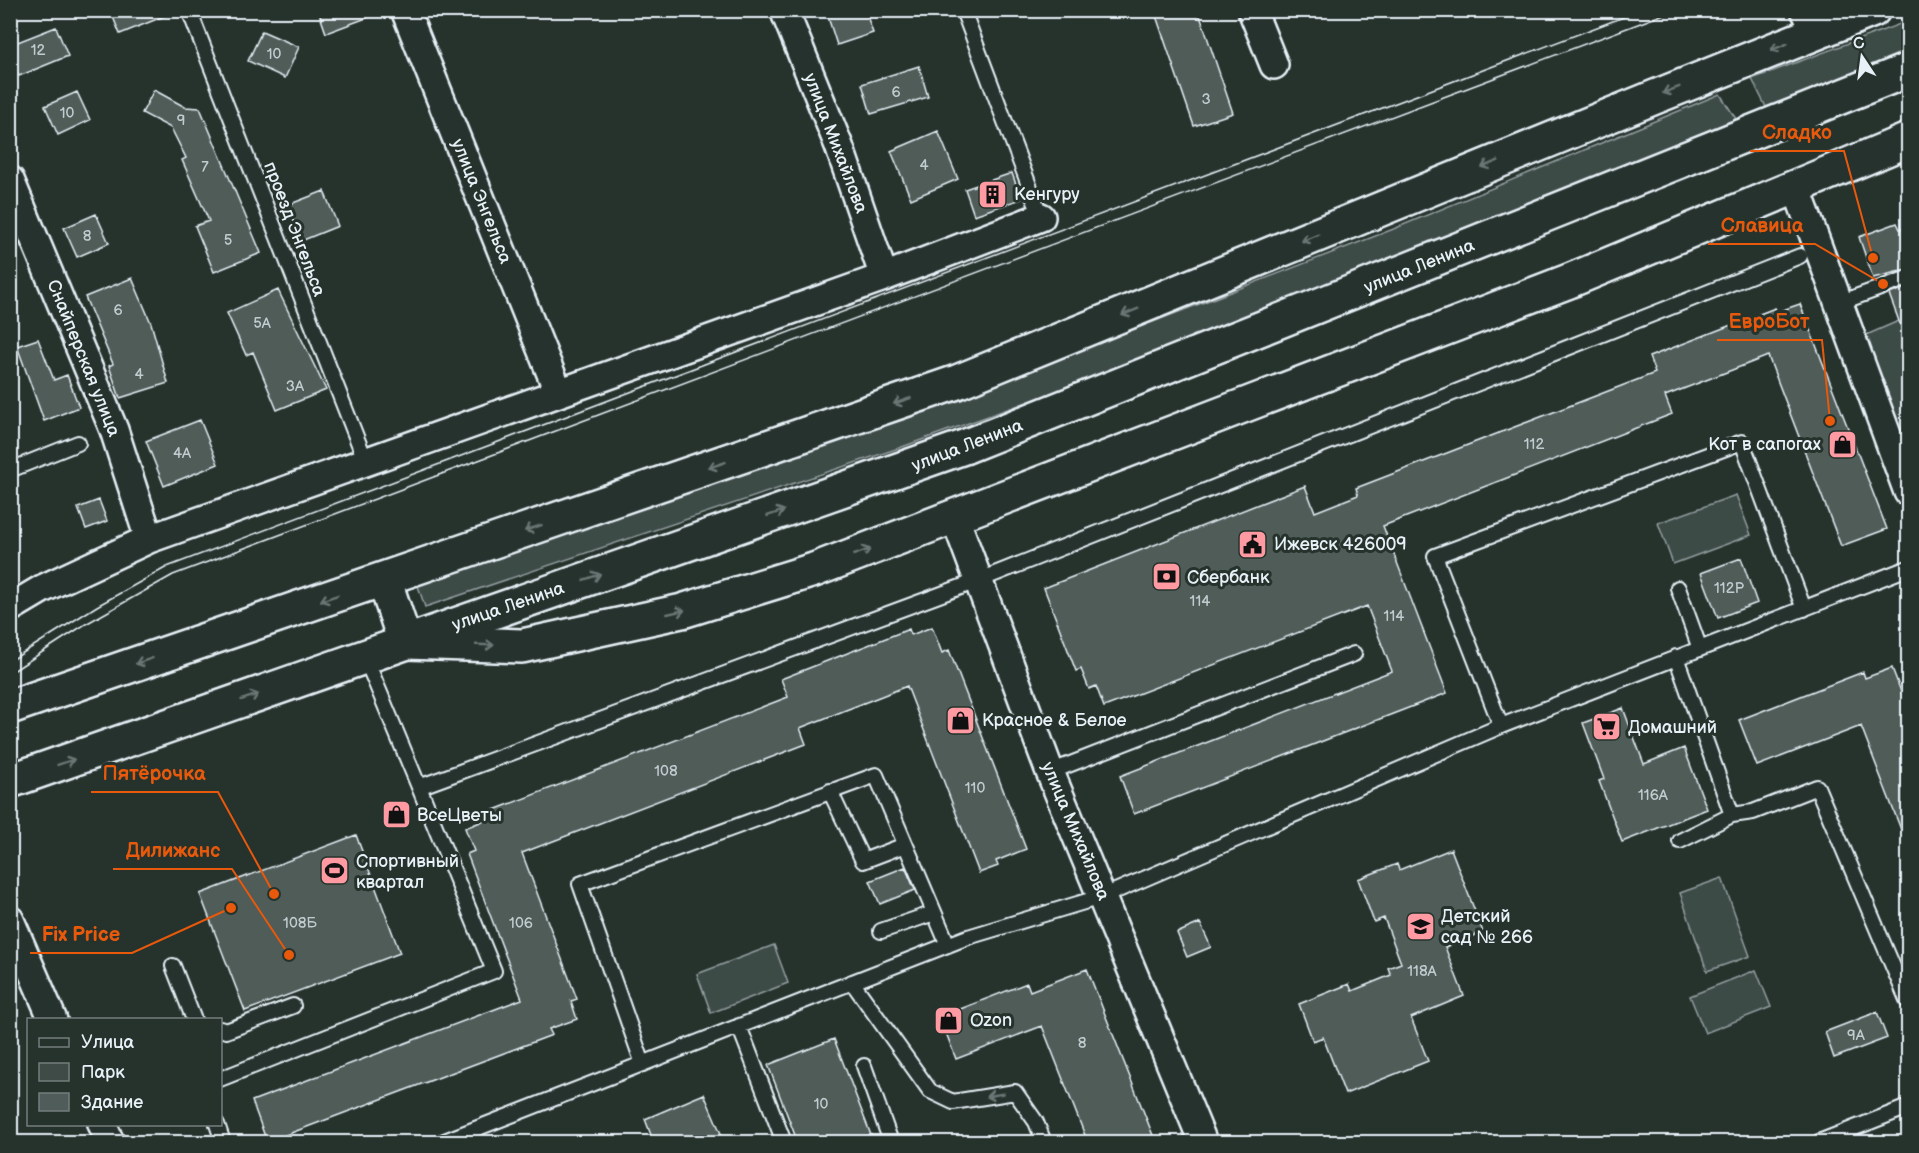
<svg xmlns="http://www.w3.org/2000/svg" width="1919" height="1153" font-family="'Balsamiq Sans',sans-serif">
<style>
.green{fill:#3e4b47;stroke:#939ea0;stroke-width:1.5}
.building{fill:#505c59;stroke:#e8f1f8;stroke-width:1.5}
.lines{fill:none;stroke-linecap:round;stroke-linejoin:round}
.service-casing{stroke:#e8f1f8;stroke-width:18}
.minor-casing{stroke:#e8f1f8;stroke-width:32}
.tertiary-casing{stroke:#e8f1f8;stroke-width:38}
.primary-casing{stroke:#e8f1f8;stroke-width:38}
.service{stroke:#26332d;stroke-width:14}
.minor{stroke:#26332d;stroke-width:27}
.tertiary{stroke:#26332d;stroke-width:33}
.primary{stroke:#26332d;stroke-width:33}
.tram{stroke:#e8f1f8;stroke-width:1.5}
.oneway{stroke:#6a7674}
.labels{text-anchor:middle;stroke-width:6;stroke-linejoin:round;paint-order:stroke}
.number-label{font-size:15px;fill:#c2ccd0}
.street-label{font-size:18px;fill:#e8f1f8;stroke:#26332d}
.poi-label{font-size:18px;fill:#e8f1f8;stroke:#26332d;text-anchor:start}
.leader{fill:none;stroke:#e8590c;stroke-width:2}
.callout-dot{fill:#e8590c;stroke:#26332d;stroke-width:2}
.callout-label{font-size:20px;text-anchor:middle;font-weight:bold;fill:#e8590c;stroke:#26332d;stroke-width:6;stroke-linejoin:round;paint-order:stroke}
</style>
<rect width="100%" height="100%" fill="#26332d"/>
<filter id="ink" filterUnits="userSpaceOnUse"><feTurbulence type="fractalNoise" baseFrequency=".0167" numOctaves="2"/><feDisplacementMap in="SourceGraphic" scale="12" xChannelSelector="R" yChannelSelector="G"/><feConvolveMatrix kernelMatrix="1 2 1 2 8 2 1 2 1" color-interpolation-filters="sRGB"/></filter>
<g filter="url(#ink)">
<path class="green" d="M1908,21V55L1766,107L1752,79Z
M1720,94L1736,119L1492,219L1061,390L899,448L425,607L416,580L902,419L1391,230Z
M1908,317V451L1864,336Z
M1736,495L1751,535L1673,564L1658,523Z
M1722,878L1750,956L1707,971L1680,893Z
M774,945L788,983L711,1013L697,974Z
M1756,970L1771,1007L1705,1033L1690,996Z"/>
<path class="building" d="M129,10H177V11L120,34L113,17Z
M318,10H380V13L326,33Z
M837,10H865L873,33L837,45L827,14Z
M1154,10H1198L1233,113L1194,126Z
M56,27L68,56L19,76L10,55V45Z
M262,31L299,47L285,78L248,61Z
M919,66L928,97L871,114L862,84Z
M154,90L185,107L200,108L261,253L214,272L195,226L209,221L182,160L186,158L171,128L142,113Z
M77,92L90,120L58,135L45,106Z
M938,131L958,179L911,199L891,151Z
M1012,173L1021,199L974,215L965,189Z
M324,191L338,226L301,241L288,205Z
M96,214L109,243L77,257L64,228Z
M1897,223L1900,229L1908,226V269L1873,278L1859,237Z
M132,278L151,323L168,383L120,398L109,366L113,364L85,297Z
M1908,287V339L1906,340L1889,294Z
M278,290L326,390L277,410L253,352L246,355L227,313Z
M1800,304L1887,529L1841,546L1768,356L1665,396L1672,414L1383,526L1447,693L1134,814L1120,776L1392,671L1367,606L1104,707L1096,686L1089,689L1081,669L1076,671L1044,588L1305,486L1315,512L1358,495L1356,488L1655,373L1649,357L1775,308L1777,312Z
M38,339L54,380L67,375L79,407L44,421L17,346Z
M200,420L218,464L164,486L146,441Z
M99,500L107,521L86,529L78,508Z
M1741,558L1757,603L1718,618L1701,573Z
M932,627L942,653L949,650L1026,849L996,861L998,866L979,873L907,686L800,728L806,744L522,853L577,999L571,1001L577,1019L549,1029L552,1035L267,1142L252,1101L522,999L467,854L474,851L465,828L488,819L486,813L788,697L781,679L909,629L911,635Z
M1892,668L1908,710L1907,845L1861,726L1757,766L1739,720L1863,672L1865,678Z
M1623,708L1644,764L1684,748L1707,809L1622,842L1599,781L1604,779L1583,723Z
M356,835L400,953L245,1011L200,894Z
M1451,849L1483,932L1445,947L1464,996L1411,1018L1428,1061L1345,1094L1323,1037L1313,1041L1299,1004L1349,984L1352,991L1391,975L1388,968L1401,963L1384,918L1374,922L1358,879L1397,864L1399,870Z
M905,867L915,890L880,904L870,881Z
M1200,923L1211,947L1187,957L1177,933Z
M1087,969L1156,1143H1088L1042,1026L956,1059L940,1017L1027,983L1030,991Z
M1877,1012L1887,1038L1834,1058L1825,1032Z
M834,1039L874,1143H798L768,1065Z
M704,1094L725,1143H654L645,1119Z"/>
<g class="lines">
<defs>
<path id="service" d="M189,10L366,462
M963,10L1041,217
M1839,303L1908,278
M10,470L78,443
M1678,588L1700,649
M365,657L419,787L977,581L1800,256
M1676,657L1732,815L1753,812L1817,787L1908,1002
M1501,726L1435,556L1742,442L1804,609
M1050,772L1354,654
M830,791L863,861L905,845
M1680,841L1732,815
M881,931L934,913
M173,966L194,1020
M852,982L930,1091L953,1102L1015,1092L1036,1122L1044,1142
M739,1026L784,1142
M220,1029L226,1031L293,1006
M643,1064L580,884L876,775L948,945
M864,1066L891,1142
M220,1079L494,971L419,787
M217,1124L223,1142
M442,1142L968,937L1104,896L1501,726L1908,568
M1819,1142L1908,1107"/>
<path id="minor" d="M405,10L558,391
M784,10L839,146L884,277
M1252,10L1274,65
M1805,10L1816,32L1829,14
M10,180L114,430L149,539
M1796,187L1908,492
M955,518L1050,772L1203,1142
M10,608L42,589L149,539L884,277L1041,217
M10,920L53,1020
M102,1124L110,1142"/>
<path id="tertiary" d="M407,642L522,646L682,611L814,570L1569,281L1908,140"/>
<path id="primary" d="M384,579L405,642
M10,707L957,382L1655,97L1873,10
M10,781L964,447L1908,70"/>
</defs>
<use href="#service" class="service-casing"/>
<use href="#minor" class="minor-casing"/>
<use href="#tertiary" class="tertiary-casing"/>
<use href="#primary" class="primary-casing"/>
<use href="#service" class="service"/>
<use href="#minor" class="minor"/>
<use href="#tertiary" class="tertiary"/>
<use href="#primary" class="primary"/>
<path class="tram" d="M10,661L97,606L167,567L1642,10
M10,673L84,625L173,575L1675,10"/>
</g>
<defs><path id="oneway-shaft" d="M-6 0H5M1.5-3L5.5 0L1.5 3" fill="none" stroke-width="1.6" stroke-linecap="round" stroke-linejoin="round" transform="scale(1.5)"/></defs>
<g class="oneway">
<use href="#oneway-shaft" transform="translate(1779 47) rotate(158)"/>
<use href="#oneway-shaft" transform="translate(1671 90) rotate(159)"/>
<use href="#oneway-shaft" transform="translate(1490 164) rotate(158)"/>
<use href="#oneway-shaft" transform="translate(1310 238) rotate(158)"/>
<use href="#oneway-shaft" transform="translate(1130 312) rotate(158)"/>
<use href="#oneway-shaft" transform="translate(902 401) rotate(161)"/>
<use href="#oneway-shaft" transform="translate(717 465) rotate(161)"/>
<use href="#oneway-shaft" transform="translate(776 513) rotate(-19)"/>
<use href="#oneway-shaft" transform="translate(533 528) rotate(161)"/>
<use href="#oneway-shaft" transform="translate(862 552) rotate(-20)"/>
<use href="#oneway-shaft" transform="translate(592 577) rotate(-19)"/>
<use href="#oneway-shaft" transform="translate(329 598) rotate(161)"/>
<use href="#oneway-shaft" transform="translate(676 612) rotate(-13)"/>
<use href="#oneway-shaft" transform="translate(485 645) rotate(2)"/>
<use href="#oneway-shaft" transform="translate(144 661) rotate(161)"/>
<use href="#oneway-shaft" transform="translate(250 697) rotate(-19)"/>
<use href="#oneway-shaft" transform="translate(66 762) rotate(-19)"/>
<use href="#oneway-shaft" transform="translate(995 1095) rotate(170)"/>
</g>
</g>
<defs>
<symbol id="building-square" viewBox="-11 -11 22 22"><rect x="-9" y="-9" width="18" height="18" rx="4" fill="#ff9aa2" stroke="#26332d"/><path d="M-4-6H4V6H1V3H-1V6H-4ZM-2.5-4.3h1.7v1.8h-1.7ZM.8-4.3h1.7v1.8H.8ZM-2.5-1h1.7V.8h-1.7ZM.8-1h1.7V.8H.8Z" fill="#111"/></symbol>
<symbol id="shop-square" viewBox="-11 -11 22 22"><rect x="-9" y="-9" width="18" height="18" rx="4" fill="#ff9aa2" stroke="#26332d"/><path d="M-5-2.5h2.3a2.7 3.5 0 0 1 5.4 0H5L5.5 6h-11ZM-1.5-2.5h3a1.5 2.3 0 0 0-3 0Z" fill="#111"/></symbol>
<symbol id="civic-square" viewBox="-11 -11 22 22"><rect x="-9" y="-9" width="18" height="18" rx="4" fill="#ff9aa2" stroke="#26332d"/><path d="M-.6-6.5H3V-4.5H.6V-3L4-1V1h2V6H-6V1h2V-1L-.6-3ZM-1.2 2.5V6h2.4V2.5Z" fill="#111"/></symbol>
<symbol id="bank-square" viewBox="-11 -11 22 22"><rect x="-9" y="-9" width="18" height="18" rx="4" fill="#ff9aa2" stroke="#26332d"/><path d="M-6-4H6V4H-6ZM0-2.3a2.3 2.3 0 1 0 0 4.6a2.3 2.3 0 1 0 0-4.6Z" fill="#111"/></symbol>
<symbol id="supermarket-square" viewBox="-11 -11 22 22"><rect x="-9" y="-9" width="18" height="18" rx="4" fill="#ff9aa2" stroke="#26332d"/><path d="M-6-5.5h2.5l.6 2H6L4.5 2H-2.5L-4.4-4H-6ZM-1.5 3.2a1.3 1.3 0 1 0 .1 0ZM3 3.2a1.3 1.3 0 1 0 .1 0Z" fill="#111"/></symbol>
<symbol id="stadium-square" viewBox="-11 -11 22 22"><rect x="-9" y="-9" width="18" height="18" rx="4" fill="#ff9aa2" stroke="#26332d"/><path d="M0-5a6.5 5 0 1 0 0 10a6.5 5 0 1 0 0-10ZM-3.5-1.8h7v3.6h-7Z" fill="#111"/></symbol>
<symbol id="school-square" viewBox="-11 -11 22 22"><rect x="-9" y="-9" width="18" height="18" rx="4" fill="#ff9aa2" stroke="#26332d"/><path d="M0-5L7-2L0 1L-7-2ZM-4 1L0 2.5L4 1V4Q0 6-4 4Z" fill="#111"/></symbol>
</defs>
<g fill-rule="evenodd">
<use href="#building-square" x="976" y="178" width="33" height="33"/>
<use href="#shop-square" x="1826" y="428" width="33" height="33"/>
<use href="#civic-square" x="1236" y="528" width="33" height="33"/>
<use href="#bank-square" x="1150" y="560" width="33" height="33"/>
<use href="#shop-square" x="944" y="704" width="33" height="33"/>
<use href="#supermarket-square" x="1590" y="710" width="33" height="33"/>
<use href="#shop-square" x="380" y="798" width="33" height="33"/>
<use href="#stadium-square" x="318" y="854" width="33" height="33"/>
<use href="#school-square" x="1404" y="910" width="33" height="33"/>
<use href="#shop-square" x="932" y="1004" width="33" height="33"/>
</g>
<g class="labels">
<g class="number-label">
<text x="38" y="55">12</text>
<text x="274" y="59">10</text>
<text x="896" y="97">6</text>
<text x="1206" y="104">3</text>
<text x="67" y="118">10</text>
<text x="181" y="125">9</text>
<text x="924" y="170">4</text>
<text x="205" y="172">7</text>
<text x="87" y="241">8</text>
<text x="228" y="245">5</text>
<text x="118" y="315">6</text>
<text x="262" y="328">5А</text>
<text x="139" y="379">4</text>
<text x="295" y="391">3А</text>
<text x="1534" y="449">112</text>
<text x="182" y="458">4А</text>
<text x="1729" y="593">112Р</text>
<text x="1200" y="606">114</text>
<text x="1394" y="621">114</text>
<text x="666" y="776">108</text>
<text x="975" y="793">110</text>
<text x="1653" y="800">116А</text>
<text x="300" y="928">108Б</text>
<text x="521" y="928">106</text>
<text x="1422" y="976">118А</text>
<text x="1856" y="1040">9А</text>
<text x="1082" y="1048">8</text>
<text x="821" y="1109">10</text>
</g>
<g class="street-label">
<text transform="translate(836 143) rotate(69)" y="6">улица Михайлова</text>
<text transform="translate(482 201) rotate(68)" y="6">улица Энгельса</text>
<text transform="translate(295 229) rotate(69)" y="6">проезд Энгельса</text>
<text transform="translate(1419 266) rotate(-22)" y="6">улица Ленина</text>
<text transform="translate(84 358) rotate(68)" y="6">Снайперская улица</text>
<text transform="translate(967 445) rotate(-21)" y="6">улица Ленина</text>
<text transform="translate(508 606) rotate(-19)" y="6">улица Ленина</text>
<text transform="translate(1076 831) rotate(67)" y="6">улица Михайлова</text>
</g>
<g class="poi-label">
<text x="1014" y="200">Кенгуру</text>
<text x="1821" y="450" text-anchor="end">Кот в сапогах</text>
<text x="1274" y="550">Ижевск 426009</text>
<text x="1187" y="583">Сбербанк</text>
<text x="982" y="726">Красное &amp; Белое</text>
<text x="1628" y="733">Домашний</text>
<text x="417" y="821">ВсеЦветы</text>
<text x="356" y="867">Спортивный<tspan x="356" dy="21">квартал</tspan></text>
<text x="1441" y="922">Детский<tspan x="1441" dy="21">сад № 266</tspan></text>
<text x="970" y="1026">Ozon</text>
</g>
</g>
<path class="leader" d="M1873 258L1844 151H1750M1883 284L1815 244H1708M1830 421L1822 340H1717M274 894L218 792H91M289 955L232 869H113M231 908L132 953H30"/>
<g class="callout-dot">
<circle cx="1873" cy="258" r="6"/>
<circle cx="1883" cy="284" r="6"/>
<circle cx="1830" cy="421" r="6"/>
<circle cx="274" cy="894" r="6"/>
<circle cx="289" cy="955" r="6"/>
<circle cx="231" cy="908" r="6"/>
</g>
<g class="callout-label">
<text x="1797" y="139">Сладко</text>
<text x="1762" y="232">Славица</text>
<text x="1769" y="328">ЕвроБот</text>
<text x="154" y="780">Пятёрочка</text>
<text x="173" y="857">Дилижанс</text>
<text x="81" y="941">Fix Price</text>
</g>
<rect width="1919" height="1153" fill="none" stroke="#26332d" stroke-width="36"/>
<rect x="18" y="18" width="1883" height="1117" fill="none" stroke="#e8f1f8" stroke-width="2" filter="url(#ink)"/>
<rect x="27" y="1018" width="195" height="108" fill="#26332d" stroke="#747f7e" stroke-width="1.5"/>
<rect x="39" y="1038" width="30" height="9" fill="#26332d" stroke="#747f7e" stroke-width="1.5"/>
<text x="81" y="1048" font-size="18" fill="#e8f1f8">Улица</text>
<rect x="39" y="1063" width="30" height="18" fill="#3e4b47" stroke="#747f7e" stroke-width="1.5"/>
<text x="81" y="1078" font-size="18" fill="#e8f1f8">Парк</text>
<rect x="39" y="1093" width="30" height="18" fill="#505c59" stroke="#747f7e" stroke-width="1.5"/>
<text x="81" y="1108" font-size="18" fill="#e8f1f8">Здание</text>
<g transform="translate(1862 57) rotate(347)" stroke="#26332d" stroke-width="4.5" paint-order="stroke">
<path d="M0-4.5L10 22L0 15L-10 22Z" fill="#e8f1f8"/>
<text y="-9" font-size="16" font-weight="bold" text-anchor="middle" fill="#e8f1f8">С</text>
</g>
</svg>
